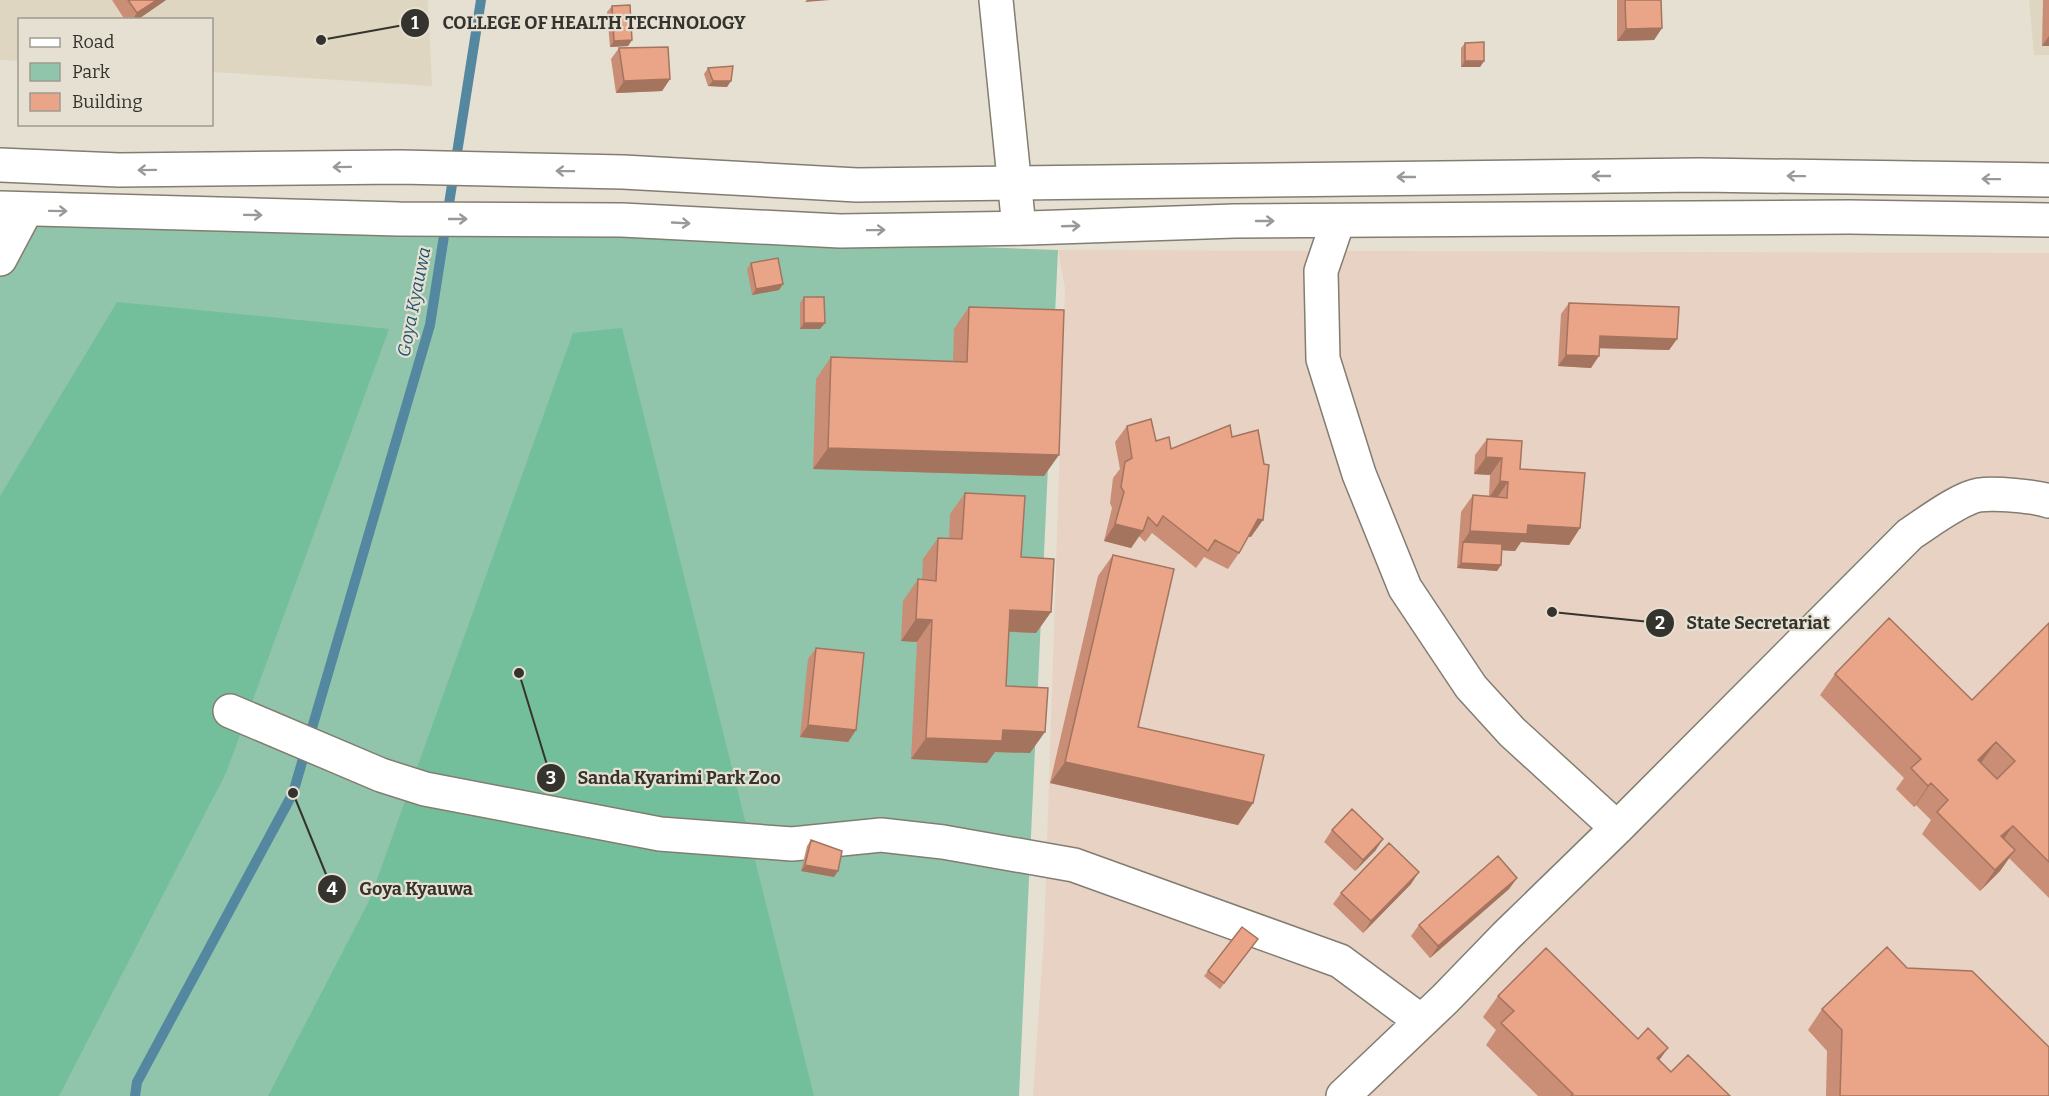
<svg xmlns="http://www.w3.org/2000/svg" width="2049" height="1096" font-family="Bitter,serif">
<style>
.commercial{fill:#e7d2c4}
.built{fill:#dfd6c1}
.green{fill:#90c4ab}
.forest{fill:#73bf9c}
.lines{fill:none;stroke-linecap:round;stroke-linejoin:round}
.stream{stroke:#5487a0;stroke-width:10}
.minor-casing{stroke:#827d70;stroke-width:36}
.major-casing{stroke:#827d70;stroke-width:36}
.minor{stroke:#fff;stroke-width:33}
.major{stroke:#fff;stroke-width:33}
.wall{fill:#c98e75}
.shaded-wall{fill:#a4745f}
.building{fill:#eaa588;stroke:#a4745f;stroke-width:1.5;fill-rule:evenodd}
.oneway{stroke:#9a9996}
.labels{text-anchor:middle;stroke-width:4.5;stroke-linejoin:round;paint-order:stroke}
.water-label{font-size:18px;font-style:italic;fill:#1b546f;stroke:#e6e0d2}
.leader{fill:none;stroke:#35332d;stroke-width:2}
.callout-dot{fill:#35332d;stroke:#e6e0d2;stroke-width:2}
.mark-label{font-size:18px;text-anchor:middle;font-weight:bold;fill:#fff}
.callout-label{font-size:18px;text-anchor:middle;font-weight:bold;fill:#35332d;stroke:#e6e0d2;stroke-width:4.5;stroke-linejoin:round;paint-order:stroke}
</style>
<rect width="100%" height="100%" fill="#e6e0d2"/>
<path class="commercial" d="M1058,250L2049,253V1096H1033L1044,936L1065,288Z"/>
<path class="built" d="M0,0H428L432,86L212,72V20H20L19,61L0,60Z
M2029,0H2049V55H2034Z"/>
<path class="green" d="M0,212L1058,250L1019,1096H0Z"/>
<path class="forest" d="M117,302L389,329L226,773L59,1096H0V496Z
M622,328L814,1096H268L370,899L573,333Z"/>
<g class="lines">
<path class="stream" d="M135,1096L137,1082L293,793L430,325L481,0"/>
<defs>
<path id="minor" d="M996,0L1019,228
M1338,221L1321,271L1323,359L1359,474L1405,588L1471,687L1512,732L1617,828
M0,259L26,210
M230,711L381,775L425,789L660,834L792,844L881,835L943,842L1074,865L1340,961L1421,1021
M1343,1096L1445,999L1506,936L1617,828L1910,534C1927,523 1960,498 1979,495C1995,493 2034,496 2049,501"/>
<path id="major" d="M0,165L119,170L400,167L623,172L857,185L1700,175L2049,180
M0,208L399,219L622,220L840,231L1029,228L1234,221L1849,217L2049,220"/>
</defs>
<use href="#minor" class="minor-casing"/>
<use href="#major" class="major-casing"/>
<use href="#minor" class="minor"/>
<use href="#major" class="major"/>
</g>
<path class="wall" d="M112,0H166L137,20H125Z
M1617,0H1661L1662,28L1654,40L1617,41Z
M2043,0H2049V46H2042Z
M612,6L632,40L628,46L610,47L607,12Z
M1465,43L1484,61L1480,67H1461V48Z
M619,48L670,79L662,91L616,93L611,59Z
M708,68L727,87L708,86L704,74Z
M751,263L783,284L779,290L752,295L747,269Z
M804,297L820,329H800V303Z
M1569,303L1677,339L1669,350L1599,348L1591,368L1558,366L1561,314Z
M969,307L1044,476L813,469L816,379L831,357L953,361L954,329Z
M1127,426L1171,449L1232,437L1251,537L1248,536L1239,553L1228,569L1204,557L1196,568L1152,533L1145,542L1139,536L1131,548L1104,541L1112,508L1110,503L1113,478L1120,469L1115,442Z
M1487,439L1520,469L1580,528L1569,545L1521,542L1515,551L1502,550L1501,565L1497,571L1457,568L1461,512L1473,495L1489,496L1490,475L1474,474L1475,455Z
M965,493L1021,557L1051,612L1036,633L1009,632L1006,686L1030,753L995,752L987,763L911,759L917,642L901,641L903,601L918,579L922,580L923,559L938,538H949L950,514Z
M1113,555L1138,727L1253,803L1238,825L1050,783L1098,576Z
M2049,623V898L2009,858L2000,871L1980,891L1922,834L1931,820L1916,805L1914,807L1896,789L1904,778L1820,695L1835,674L1972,700Z
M816,648L856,730L848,742L800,737L808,659Z
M1332,830L1383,839L1375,851L1355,871L1324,842Z
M811,840L834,877L801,871L807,846Z
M1517,878L1509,889L1430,958L1411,936L1419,925Z
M1411,884L1363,933L1333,904L1341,893Z
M1258,939L1220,989L1204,976L1208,971Z
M1907,968L2049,1096H1826L1827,1051L1808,1030L1822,1009Z
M1498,996L1659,1060L1671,1072L1730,1096H1538L1486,1045L1496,1030L1483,1017Z"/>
<path class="shaded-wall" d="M157,0H166L137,20H132L137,13Z
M807,0H830L805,2Z
M1662,28L1654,40L1617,41L1626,29Z
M2049,36V46H2042Z
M632,40L628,46L610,47L614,41Z
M1465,61H1484L1480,67H1461Z
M670,79L662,91L616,93L624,81Z
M713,81H731L727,87L708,86Z
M783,284L779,290L752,295L756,289Z
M804,323H825L820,329H800Z
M1600,336L1677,339L1669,350L1591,348Z
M1566,355L1599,356L1591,368L1558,366Z
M828,448L1059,455L1044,476L813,469Z
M1486,457L1502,458L1490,475L1474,474Z
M1500,481L1508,482L1496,499L1489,498Z
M1258,519L1263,520L1251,537L1246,536Z
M1115,524L1143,531L1131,548L1104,541Z
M1528,525L1580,528L1569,545L1521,542L1515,551L1462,548L1463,542L1470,531Z
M1461,563L1501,565L1497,571L1457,568Z
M1010,610L1051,612L1036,633L995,631Z
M916,619L932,620L917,642L901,641Z
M808,725L856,730L848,742L800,737Z
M1003,730L1045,732L1030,753L995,752L987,763L911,759L926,738Z
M1996,742L1981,763L1978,760Z
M1065,762L1253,803L1238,825L1050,783Z
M1931,783L1916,805L1914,807L1928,786Z
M2013,826L1998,847L2001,836Z
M1383,839L1375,851L1355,871L1363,860Z
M2015,850L2000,871L1980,891L1995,870Z
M805,865L838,871L834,877L801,871Z
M1419,872L1411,884L1363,933L1371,921Z
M1517,878L1509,889L1430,958L1438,946Z
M1668,1048L1653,1069L1657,1058Z"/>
<path class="building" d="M128,0H157L137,13Z
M1625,0H1661L1662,28L1626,29Z
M630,5L632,40L614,41L612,6Z
M1484,42V61H1465V43Z
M668,47L670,79L624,81L619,48Z
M733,66L731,81H713L708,68Z
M778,258L783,284L756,289L751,263Z
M804,297H824L825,323H804Z
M1569,303L1679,307L1677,339L1600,336L1599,356L1566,355Z
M969,307L1064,310L1059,455L828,448L831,357L967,362Z
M1151,419L1156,441L1169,437L1171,449L1230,425L1232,437L1258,430L1264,464L1269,465L1263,520L1258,519L1239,553L1215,540L1208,551L1163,516L1157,526L1148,517L1143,531L1115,524L1124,492L1121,487L1125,462L1132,458L1127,426Z
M1487,439L1522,441L1520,469L1585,473L1580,528L1528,525L1527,534L1470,531L1473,495L1507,498L1508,482L1500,481L1502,458L1486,457Z
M965,493L1025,496L1021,557L1054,559L1051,612L1010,610L1006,686L1048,688L1045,732L1003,730L1002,741L926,738L932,620L916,619L918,579L936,581L938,538L962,539Z
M1463,542L1502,544L1501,565L1461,563Z
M1113,555L1174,569L1138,727L1264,755L1253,803L1065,762Z
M1889,618L1972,700L2049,623V862L2013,826L2001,836L2015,850L1995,870L1937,812L1948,800L1931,783L1928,786L1911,768L1921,759L1835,674ZM1996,742L2015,761L1997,779L1978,760Z
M816,648L864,653L856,730L808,725Z
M1352,809L1383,839L1363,860L1332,830Z
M811,840L842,851L838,871L805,865Z
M1389,843L1419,872L1371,921L1341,893Z
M1498,856L1517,878L1438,946L1419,925Z
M1242,927L1258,939L1224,983L1208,971Z
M1887,947L1907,968L1972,971L2049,1047V1096H1840L1842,1030L1822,1009Z
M1546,948L1638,1039L1648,1028L1668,1048L1657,1058L1671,1072L1688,1055L1730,1096H1571L1573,1094L1501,1023L1514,1011L1498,996Z"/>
<defs><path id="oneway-shaft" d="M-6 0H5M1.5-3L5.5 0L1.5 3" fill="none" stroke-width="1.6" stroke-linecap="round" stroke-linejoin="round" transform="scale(1.5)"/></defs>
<g class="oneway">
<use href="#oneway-shaft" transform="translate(342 167) rotate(179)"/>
<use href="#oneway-shaft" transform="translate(147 170) rotate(179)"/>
<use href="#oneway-shaft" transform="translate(565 171) rotate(-179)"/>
<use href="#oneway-shaft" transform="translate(1601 176) rotate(180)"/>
<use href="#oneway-shaft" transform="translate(1796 176) rotate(-179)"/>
<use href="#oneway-shaft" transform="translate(1406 177) rotate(180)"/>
<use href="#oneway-shaft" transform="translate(1991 179) rotate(-179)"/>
<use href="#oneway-shaft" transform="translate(58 211) rotate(1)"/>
<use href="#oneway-shaft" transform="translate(253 215) rotate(1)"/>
<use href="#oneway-shaft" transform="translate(458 219)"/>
<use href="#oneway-shaft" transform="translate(1265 221)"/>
<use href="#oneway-shaft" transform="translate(681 223) rotate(3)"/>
<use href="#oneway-shaft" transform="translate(1071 226) rotate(-2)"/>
<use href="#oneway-shaft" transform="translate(876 230) rotate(-1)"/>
</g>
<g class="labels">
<g class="water-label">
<text transform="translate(414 302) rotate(-79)" y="6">Goya Kyauwa</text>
</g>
</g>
<path class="leader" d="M321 40L415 23M1552 612L1660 623M519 673L551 778M293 793L332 889"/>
<g class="callout-dot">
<circle cx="321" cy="40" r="6"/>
<circle cx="1552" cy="612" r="6"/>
<circle cx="519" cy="673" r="6"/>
<circle cx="293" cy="793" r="6"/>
<circle cx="415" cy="23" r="15"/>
<circle cx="1660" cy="623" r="15"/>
<circle cx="551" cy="778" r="15"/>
<circle cx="332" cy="889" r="15"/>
</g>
<g class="mark-label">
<text x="415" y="29">1</text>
<text x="1660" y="629">2</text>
<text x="551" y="784">3</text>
<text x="332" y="895">4</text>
</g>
<g class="callout-label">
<text x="594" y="29">COLLEGE OF HEALTH TECHNOLOGY</text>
<text x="1758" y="629">State Secretariat</text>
<text x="679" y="784">Sanda Kyarimi Park Zoo</text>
<text x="416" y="895">Goya Kyauwa</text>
</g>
<rect x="18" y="18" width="195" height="108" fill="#e6e0d2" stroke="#9f9b90" stroke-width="1.5"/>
<rect x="30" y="38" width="30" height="9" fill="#ffffff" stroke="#9f9b90" stroke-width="1.5"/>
<text x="72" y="48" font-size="18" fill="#35332d">Road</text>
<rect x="30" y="63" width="30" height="18" fill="#90c4ab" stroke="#9f9b90" stroke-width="1.5"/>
<text x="72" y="78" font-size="18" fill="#35332d">Park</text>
<rect x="30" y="93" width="30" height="18" fill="#eaa588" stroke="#9f9b90" stroke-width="1.5"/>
<text x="72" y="108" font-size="18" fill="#35332d">Building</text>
</svg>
